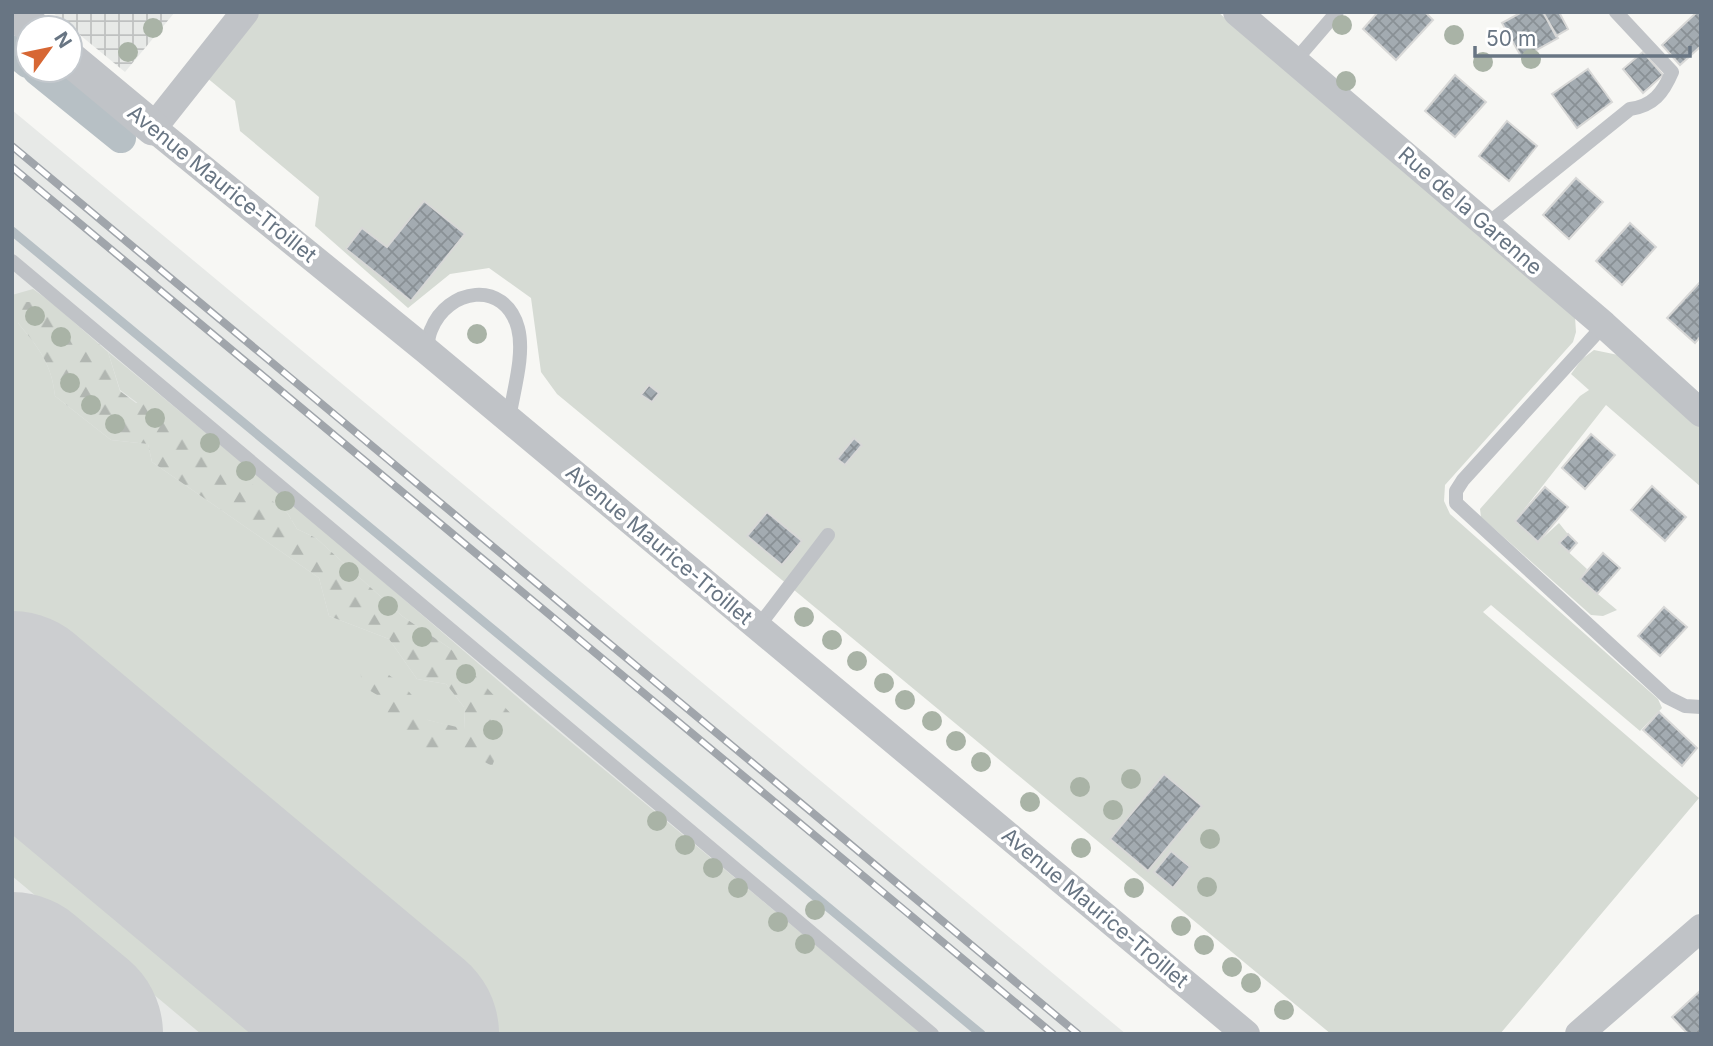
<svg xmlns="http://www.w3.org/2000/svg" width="1713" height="1046" font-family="Inter,sans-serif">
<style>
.built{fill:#e7e9e7}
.industrial{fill:url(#industrial-grid)}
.grass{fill:#d6dbd4}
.forest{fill:url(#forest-firs)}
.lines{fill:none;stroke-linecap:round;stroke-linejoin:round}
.stream{stroke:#b7c0c5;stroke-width:9}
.canal{stroke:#b7c0c5;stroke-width:30}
.runway{stroke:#ccced0;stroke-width:194}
.building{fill:url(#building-cross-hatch);stroke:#d8d8d7;stroke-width:2}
.service{stroke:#c0c3c7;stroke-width:14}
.minor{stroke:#c0c3c7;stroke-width:28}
.tertiary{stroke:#c0c3c7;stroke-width:35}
.rail-casing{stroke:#a0a5ab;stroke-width:8}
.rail{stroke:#fff;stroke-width:5;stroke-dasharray:16;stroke-linecap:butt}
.tree{fill:#a9b3a6}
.labels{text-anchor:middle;stroke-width:7;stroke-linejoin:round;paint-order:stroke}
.street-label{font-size:21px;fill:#687583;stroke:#fff}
</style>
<defs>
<pattern id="industrial-grid" width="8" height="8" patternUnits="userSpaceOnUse" patternTransform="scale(1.75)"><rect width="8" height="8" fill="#e7e9e7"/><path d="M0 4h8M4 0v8" fill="none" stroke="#bfc1c1"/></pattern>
<pattern id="forest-firs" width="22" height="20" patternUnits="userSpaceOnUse" patternTransform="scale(1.75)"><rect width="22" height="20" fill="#d6dbd4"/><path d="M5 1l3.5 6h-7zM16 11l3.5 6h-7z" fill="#b1b6b1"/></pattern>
<pattern id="building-cross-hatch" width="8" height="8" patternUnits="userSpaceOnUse" patternTransform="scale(1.75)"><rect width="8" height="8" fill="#a3abb1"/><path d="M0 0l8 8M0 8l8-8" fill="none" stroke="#899095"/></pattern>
</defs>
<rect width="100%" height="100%" fill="#f7f7f4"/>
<path class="built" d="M12,110L1126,1034H12Z"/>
<path class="industrial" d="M52,12H175L125,72Z"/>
<path class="grass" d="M258,12H1218L1575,317L1576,332L1573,342L1445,485L1444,501L1450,514L1658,699L1662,708L1640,731L1491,605L1483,612L1699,798L1500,1034H1331L557,394L541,372L531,298L489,268L450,274L408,308L315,226L319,197L240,131L235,101L206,77Z
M33,289L51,302L18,323C38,347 52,364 55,396L111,440L148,444L152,462L319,578L329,616L389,639L417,679L446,684L464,707L465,730L428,720L384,699L492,766L451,649L402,616L316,538L297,529L288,514L120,390L108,352L320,527L530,708L923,1034H201L12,876V295Z
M1594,350L1623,356L1701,423V487L1606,405L1515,521L1538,542L1559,523L1571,538L1564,548L1587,569L1580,579L1617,610L1603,616L1591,615L1481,517L1480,509L1580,396L1589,390L1571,374L1582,359Z"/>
<path class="forest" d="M24,302H51L108,352L120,391L136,403L152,400L288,514L297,529L316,538L402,616L451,649L513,716L492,766L452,744L421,755L380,718L384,699L362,686L359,659C383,667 420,695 428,720L465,729L464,707L446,684L417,679L389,639L329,616L319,578L152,462L148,444L111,440L55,396C52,364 38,347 18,323Z"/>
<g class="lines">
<path class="stream" d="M12,231L981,1034"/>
<path class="canal" d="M12,50L28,63
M37,70L121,138"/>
<path class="runway" d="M12,708L402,1034
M12,989L66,1034"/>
</g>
<path class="building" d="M1378,12H1425L1433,20L1396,60L1363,29Z
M1522,12H1543L1558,38L1522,58L1502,23Z
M1543,12H1559L1568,29L1556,36Z
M1697,12L1701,14V46L1680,65L1662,45Z
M1643,52L1663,75L1643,93L1623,69Z
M1588,69L1612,102L1577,128L1552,94Z
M1455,75L1486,102L1455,137L1425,111Z
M1507,121L1537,146L1509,181L1479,156Z
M1576,178L1603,202L1569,239L1543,215Z
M424,201L465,234L411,301L346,249L362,228L387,247Z
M1630,223L1656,247L1622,285L1596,261Z
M1701,281V336L1695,343L1667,318Z
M649,385L659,393L652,402L641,395Z
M1591,434L1615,455L1585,489L1562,468Z
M854,438L862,445L845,465L837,459Z
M1652,486L1686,517L1665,541L1631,510Z
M1545,487L1568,507L1538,542L1515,521Z
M767,512L802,541L782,565L747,536Z
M1568,534L1577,543L1569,552L1559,543Z
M1603,553L1620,568L1597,594L1580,579Z
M1664,607L1687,627L1660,656L1638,636Z
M1659,712L1697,748L1682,766L1643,730Z
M1164,774L1202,806L1148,871L1110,839Z
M1171,851L1190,867L1173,888L1154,872Z
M1701,990V1034H1688L1672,1017Z"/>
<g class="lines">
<path class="service" d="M1294,62L1337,12
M1485,226L1630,109C1653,106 1663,93 1672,72L1616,12
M12,261L932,1034
M1604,325L1463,480L1456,491V503L1667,697L1685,706L1701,707
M427,351C428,344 428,336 431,330C447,288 505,279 518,328C525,355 513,392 509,419
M758,627L828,535"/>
<path class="minor" d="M245,12L153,128L427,351L1246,1034
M1237,12L1604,325L1701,413
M1579,1034L1701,928"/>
<path class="tertiary" d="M14,12L33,28
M70,59L153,128"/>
<defs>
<path id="rail" d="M12,146L1078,1034
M12,167L1053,1034"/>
</defs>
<use href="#rail" class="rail-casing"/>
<use href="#rail" class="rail"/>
</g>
<g class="tree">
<circle cx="1342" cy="25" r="10"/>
<circle cx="153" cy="28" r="10"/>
<circle cx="1454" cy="35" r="10"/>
<circle cx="128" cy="52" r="10"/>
<circle cx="1531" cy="59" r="10"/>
<circle cx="1483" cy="62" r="10"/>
<circle cx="1346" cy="81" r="10"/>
<circle cx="35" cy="316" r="10"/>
<circle cx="477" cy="334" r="10"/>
<circle cx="61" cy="337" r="10"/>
<circle cx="70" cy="383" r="10"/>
<circle cx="91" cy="405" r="10"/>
<circle cx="155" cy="418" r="10"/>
<circle cx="115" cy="424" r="10"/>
<circle cx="210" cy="443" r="10"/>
<circle cx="246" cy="471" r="10"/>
<circle cx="285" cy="501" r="10"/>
<circle cx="349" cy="572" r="10"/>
<circle cx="388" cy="606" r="10"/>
<circle cx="804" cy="617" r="10"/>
<circle cx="422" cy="637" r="10"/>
<circle cx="832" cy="640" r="10"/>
<circle cx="857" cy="661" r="10"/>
<circle cx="466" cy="674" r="10"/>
<circle cx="884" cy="683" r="10"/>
<circle cx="905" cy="700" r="10"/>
<circle cx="932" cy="721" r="10"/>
<circle cx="493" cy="730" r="10"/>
<circle cx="956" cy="741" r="10"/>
<circle cx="981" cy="762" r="10"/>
<circle cx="1131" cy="779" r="10"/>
<circle cx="1080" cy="787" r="10"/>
<circle cx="1030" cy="802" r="10"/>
<circle cx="1113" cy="810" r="10"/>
<circle cx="657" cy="821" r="10"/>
<circle cx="1210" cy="839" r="10"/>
<circle cx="685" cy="845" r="10"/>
<circle cx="1081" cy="848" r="10"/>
<circle cx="713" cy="868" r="10"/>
<circle cx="1207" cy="887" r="10"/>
<circle cx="738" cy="888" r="10"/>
<circle cx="1134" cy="888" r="10"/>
<circle cx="815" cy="910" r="10"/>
<circle cx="778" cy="922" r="10"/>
<circle cx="1181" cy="926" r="10"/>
<circle cx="805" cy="944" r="10"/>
<circle cx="1204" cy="945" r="10"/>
<circle cx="1232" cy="967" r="10"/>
<circle cx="1251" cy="983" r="10"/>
<circle cx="1284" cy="1010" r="10"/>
</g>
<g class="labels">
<g class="street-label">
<text transform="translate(222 184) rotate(39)" y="7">Avenue Maurice-Troillet</text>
<text transform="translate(1470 211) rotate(41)" y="7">Rue de la Garenne</text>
<text transform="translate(659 545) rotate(40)" y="7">Avenue Maurice-Troillet</text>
<text transform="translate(1095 908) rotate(40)" y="7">Avenue Maurice-Troillet</text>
</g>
</g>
<rect width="1713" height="1046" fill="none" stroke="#687583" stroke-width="28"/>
<g transform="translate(49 49) rotate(57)"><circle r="33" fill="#ffffff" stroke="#c3c8cd" stroke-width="2"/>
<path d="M0-5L12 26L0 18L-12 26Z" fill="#d76734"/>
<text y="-10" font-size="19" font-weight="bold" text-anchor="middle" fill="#687583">N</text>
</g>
<path d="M1475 46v10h215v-10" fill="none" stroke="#687583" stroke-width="3.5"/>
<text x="1486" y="46" font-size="21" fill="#687583" stroke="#ffffff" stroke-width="5" paint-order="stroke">50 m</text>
</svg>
